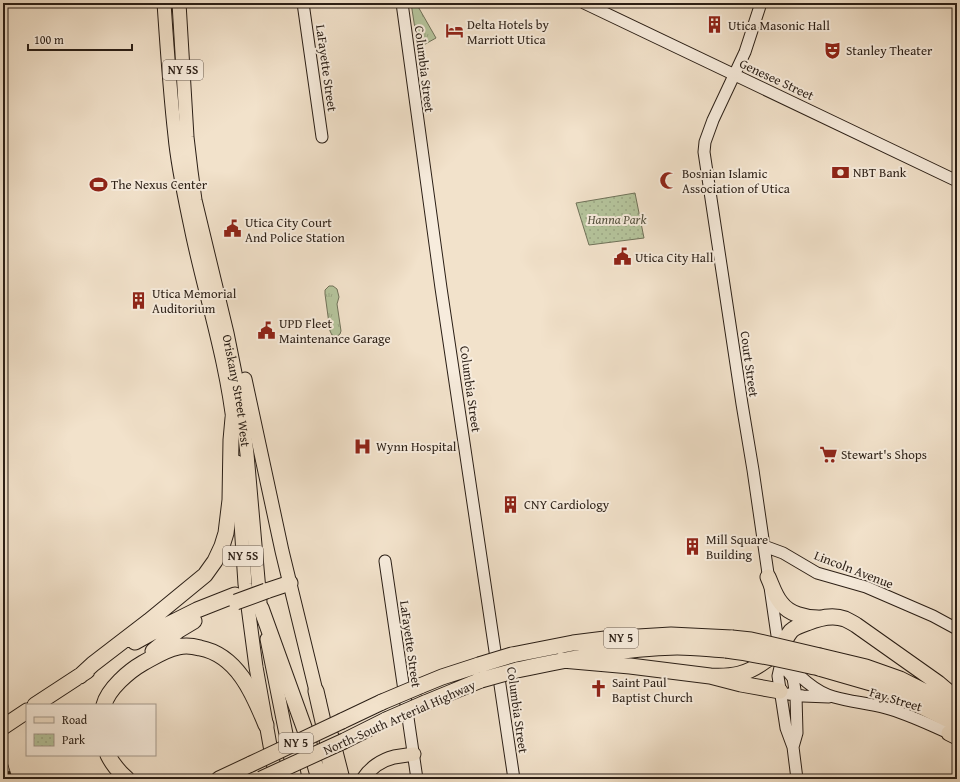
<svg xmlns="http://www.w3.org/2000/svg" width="960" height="782" font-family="'Gentium Book Plus',serif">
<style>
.grass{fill:url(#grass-tufts);stroke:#707259}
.park{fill:url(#park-dots);stroke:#707259}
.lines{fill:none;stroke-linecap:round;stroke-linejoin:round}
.secondary-casing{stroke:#2b1f16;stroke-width:13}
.primary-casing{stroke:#2b1f16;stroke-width:15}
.highway-casing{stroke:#2b1f16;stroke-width:17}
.secondary{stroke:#f7ecdd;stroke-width:11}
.primary{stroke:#f2e2cb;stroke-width:13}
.highway{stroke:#f2e2cb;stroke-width:15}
.rail-casing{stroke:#2b1f16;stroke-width:3.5}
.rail{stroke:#f7ecdd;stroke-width:2;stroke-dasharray:6;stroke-linecap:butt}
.highway-bridge-casing{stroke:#2b1f16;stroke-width:17;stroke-linecap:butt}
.highway-bridge{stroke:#f2e2cb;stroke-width:15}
.labels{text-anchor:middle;stroke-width:4;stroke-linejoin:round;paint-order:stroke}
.shield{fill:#f7ecdd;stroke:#685c52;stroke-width:1}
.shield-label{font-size:12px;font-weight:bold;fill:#2b1f16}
.poi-label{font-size:13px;fill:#2b1f16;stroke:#f7ecdd;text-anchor:start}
.street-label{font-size:13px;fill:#2b1f16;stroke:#f7ecdd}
.park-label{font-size:13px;font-style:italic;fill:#54513e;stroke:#f7ecdd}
</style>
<defs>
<pattern id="grass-tufts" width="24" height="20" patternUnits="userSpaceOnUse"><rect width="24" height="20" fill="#b5c49c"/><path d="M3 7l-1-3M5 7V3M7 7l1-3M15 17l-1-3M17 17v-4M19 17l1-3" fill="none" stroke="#9ca886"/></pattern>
<pattern id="park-dots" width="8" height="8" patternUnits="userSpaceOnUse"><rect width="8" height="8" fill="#b5c49c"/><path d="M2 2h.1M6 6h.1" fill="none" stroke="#9ca886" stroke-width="1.8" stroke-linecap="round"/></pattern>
</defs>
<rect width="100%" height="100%" fill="#f2e2cb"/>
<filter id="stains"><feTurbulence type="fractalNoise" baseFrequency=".005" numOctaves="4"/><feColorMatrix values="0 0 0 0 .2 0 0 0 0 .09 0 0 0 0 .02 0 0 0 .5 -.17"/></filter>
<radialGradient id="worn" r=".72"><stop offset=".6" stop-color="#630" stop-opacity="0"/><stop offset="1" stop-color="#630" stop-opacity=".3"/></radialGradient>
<path class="grass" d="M411,3H416L436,38L418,48Z
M329,286H333L337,289L339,297L337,304L341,331L340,334L336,337L332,335L330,331L325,294V290Z"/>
<path class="park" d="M635,193L644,238L589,245L576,203Z"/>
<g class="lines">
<defs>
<path id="secondary" d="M303,3L322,137
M402,3L441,288L514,779
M584,3L957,181
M761,3L745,52L713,120L705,142L704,152L742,404L753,470L781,663L778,676L786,728L793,747L797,779
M764,546L783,553L817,573L866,587L933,616L957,629
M385,561L417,779
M786,660C797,675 815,692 834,697C851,702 869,703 886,708C908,714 928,724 949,733
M785,668L793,678L796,696L797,733L793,747
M789,694L803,696L829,697"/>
<g id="primary">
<path d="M164,3C167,47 170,92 175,136C178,169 186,203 193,237C207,301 227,363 234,429"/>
<path id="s1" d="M179,3L187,137L191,171L195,200L227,333L241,403L247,454L260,602"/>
<path d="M245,379L282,551L316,691L319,701"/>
<path d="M237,462L245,584L256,667L276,779"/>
<path d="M267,639L295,779"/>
<path d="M332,736L343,779"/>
<path d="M363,779C370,768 382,760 394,757C401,756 407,755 414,754"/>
</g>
<path id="highway" d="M768,577C772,586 775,596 781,603C789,614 805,618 818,618
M266,591L290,583
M261,608L305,730L319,779
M135,642L153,632L197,610L235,595
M153,651L179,630L194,621
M512,655L573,643L605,639L671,635L732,638
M820,656L866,667L900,679L957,708
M562,660L630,666L710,676L741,684L780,691
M819,668L878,685L957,724
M517,670C569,659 623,648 677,647C693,647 710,649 726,650
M80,676L93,664L149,621L205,575L215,561L222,546L226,533L230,500L231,440L233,418
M710,676C733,677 746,675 765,661C770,658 775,654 779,649C784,644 786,637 791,631C795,627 801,625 807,623C819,618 832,614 845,619C849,621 853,623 856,625L938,683L957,699
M420,686L442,677L479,665
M316,691L327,739L332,779
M425,703L481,680
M35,705L87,671
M104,705C108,689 129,671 143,663C154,657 166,649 178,647C185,645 193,646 200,648C237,655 253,693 266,725
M342,721L382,702
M3,727L27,711
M949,733L957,737
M344,741L386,720
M108,755C113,765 119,772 127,779
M219,779L251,764"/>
</defs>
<use href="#secondary" class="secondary-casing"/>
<use href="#primary" class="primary-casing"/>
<use href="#highway" class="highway-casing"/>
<use href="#secondary" class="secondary"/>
<use href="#primary" class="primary"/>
<use href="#highway" class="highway"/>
<defs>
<path id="rail" d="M3,754L11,779"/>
</defs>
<use href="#rail" class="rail-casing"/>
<use href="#rail" class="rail"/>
<defs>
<path id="highway-bridge" d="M236,602L266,591
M732,638L751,640L820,656
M726,650C758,654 787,661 819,668
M479,665L512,655
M481,680L517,670
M382,702L420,686
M386,720L425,703
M251,764L342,721
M261,779L344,741"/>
</defs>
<use href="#highway-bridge" class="highway-bridge-casing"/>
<use href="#highway-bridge" class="highway-bridge"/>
</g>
<defs>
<symbol id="building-bare" viewBox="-9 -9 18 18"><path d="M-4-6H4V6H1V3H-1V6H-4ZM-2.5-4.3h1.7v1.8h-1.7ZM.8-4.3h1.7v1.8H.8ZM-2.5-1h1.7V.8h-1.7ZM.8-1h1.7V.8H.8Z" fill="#8f2418" stroke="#f7ecdd" stroke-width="2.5" paint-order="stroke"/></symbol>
<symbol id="hotel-bare" viewBox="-9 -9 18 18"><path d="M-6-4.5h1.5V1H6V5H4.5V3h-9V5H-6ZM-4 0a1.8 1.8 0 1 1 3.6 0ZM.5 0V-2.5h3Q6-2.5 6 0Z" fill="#8f2418" stroke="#f7ecdd" stroke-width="2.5" paint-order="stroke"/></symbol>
<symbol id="theatre-bare" viewBox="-9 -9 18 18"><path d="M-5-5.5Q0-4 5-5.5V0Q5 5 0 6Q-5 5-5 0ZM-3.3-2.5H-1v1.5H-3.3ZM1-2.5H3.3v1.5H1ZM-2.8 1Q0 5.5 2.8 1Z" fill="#8f2418" stroke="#f7ecdd" stroke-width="2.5" paint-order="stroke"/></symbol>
<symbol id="bank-bare" viewBox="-9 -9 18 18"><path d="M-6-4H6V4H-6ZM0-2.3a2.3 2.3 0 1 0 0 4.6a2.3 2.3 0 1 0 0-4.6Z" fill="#8f2418" stroke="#f7ecdd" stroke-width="2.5" paint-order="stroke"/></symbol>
<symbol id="mosque-bare" viewBox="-9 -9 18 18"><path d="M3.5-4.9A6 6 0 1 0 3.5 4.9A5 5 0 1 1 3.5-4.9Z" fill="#8f2418" stroke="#f7ecdd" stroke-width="2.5" paint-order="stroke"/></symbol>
<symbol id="stadium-bare" viewBox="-9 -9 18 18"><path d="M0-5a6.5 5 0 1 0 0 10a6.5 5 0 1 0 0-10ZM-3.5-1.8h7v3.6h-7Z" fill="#8f2418" stroke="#f7ecdd" stroke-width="2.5" paint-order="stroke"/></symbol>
<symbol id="civic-bare" viewBox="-9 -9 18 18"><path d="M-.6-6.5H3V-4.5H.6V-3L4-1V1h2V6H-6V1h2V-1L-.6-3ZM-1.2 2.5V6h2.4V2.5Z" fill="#8f2418" stroke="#f7ecdd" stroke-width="2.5" paint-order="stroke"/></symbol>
<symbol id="hospital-bare" viewBox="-9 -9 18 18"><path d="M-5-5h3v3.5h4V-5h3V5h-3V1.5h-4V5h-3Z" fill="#8f2418" stroke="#f7ecdd" stroke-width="2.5" paint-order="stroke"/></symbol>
<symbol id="supermarket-bare" viewBox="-9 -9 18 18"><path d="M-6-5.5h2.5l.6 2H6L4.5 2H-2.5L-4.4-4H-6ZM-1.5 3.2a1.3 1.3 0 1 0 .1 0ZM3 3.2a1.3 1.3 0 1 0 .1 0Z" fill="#8f2418" stroke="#f7ecdd" stroke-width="2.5" paint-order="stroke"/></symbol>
<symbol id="church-bare" viewBox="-9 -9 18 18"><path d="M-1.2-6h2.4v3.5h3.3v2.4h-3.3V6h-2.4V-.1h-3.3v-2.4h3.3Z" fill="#8f2418" stroke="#f7ecdd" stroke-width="2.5" paint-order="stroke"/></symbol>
</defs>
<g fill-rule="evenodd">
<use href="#building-bare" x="702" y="12" width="25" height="25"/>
<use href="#hotel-bare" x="442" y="18" width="25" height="25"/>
<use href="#theatre-bare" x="820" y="38" width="25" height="25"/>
<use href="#bank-bare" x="828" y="160" width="25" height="25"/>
<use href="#mosque-bare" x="656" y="168" width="25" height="25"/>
<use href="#stadium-bare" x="86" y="172" width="25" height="25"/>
<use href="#civic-bare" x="220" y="216" width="25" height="25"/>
<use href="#civic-bare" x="610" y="244" width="25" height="25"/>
<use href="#building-bare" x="126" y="288" width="25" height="25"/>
<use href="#civic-bare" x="254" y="318" width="25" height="25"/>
<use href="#hospital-bare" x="350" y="434" width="25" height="25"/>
<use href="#supermarket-bare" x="816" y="442" width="25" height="25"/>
<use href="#building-bare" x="498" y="492" width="25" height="25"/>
<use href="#building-bare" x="680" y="534" width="25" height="25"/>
<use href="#church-bare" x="586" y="676" width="25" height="25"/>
</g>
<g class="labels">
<g class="shield">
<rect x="163" y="60" width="40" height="20" rx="3"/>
<rect x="223" y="546" width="40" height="20" rx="3"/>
<rect x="604" y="628" width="34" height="20" rx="3"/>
<rect x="279" y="733" width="34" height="20" rx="3"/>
</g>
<g class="shield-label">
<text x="183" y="74">NY 5S</text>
<text x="243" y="560">NY 5S</text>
<text x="621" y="642">NY 5</text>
<text x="296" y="747">NY 5</text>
</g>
<g class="poi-label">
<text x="467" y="29">Delta Hotels by<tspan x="467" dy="15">Marriott Utica</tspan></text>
<text x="728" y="30">Utica Masonic Hall</text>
<text x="846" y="55">Stanley Theater</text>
<text x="853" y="177">NBT Bank</text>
<text x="682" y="178">Bosnian Islamic<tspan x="682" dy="15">Association of Utica</tspan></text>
<text x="111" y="189">The Nexus Center</text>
<text x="245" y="227">Utica City Court<tspan x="245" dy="15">And Police Station</tspan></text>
<text x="635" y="262">Utica City Hall</text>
<text x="152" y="298">Utica Memorial<tspan x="152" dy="15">Auditorium</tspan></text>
<text x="279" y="328">UPD Fleet<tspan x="279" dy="15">Maintenance Garage</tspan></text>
<text x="376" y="451">Wynn Hospital</text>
<text x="841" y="459">Stewart's Shops</text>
<text x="524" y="509">CNY Cardiology</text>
<text x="706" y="544">Mill Square<tspan x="706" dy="15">Building</tspan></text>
<text x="612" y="687">Saint Paul<tspan x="612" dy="15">Baptist Church</tspan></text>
</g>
<g class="street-label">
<text transform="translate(327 68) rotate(82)" y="5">LaFayette Street</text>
<text transform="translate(425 69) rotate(83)" y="5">Columbia Street</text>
<text transform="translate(777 79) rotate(25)" y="5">Genesee Street</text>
<text transform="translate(750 364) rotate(82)" y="5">Court Street</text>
<text transform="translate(471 389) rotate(82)" y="5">Columbia Street</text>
<text dy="5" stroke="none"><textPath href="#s1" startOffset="393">Oriskany Street West</textPath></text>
<text transform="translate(854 569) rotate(21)" y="5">Lincoln Avenue</text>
<text transform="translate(411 644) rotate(82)" y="5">LaFayette Street</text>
<text transform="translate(896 699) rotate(17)" y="5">Fay Street</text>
<text transform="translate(518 710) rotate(82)" y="5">Columbia Street</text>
<text transform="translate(399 717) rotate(-24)" y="5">North-South Arterial Highway</text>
</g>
<g class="park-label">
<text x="617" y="224">Hanna Park</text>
</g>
</g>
<rect width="960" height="782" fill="none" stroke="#f2e2cb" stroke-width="16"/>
<rect x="4" y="4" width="952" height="774" fill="none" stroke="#2b1f16" stroke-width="2"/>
<rect x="8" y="8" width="944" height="766" fill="none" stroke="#2b1f16"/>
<rect x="26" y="704" width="130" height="52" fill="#f7ecdd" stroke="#a59a8d"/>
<rect x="34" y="717" width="20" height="6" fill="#f2e2cb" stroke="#a59a8d"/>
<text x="62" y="724" font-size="12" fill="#2b1f16">Road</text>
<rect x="34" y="734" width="20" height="12" fill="url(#park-dots)" stroke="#a59a8d"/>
<text x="62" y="744" font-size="12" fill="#2b1f16">Park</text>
<path d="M28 44v6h104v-6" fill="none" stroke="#2b1f16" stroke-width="2"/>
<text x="34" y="44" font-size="12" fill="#2b1f16" stroke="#f7ecdd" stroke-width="3" paint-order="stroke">100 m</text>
<rect width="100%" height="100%" filter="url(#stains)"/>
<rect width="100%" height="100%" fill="url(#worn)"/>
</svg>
